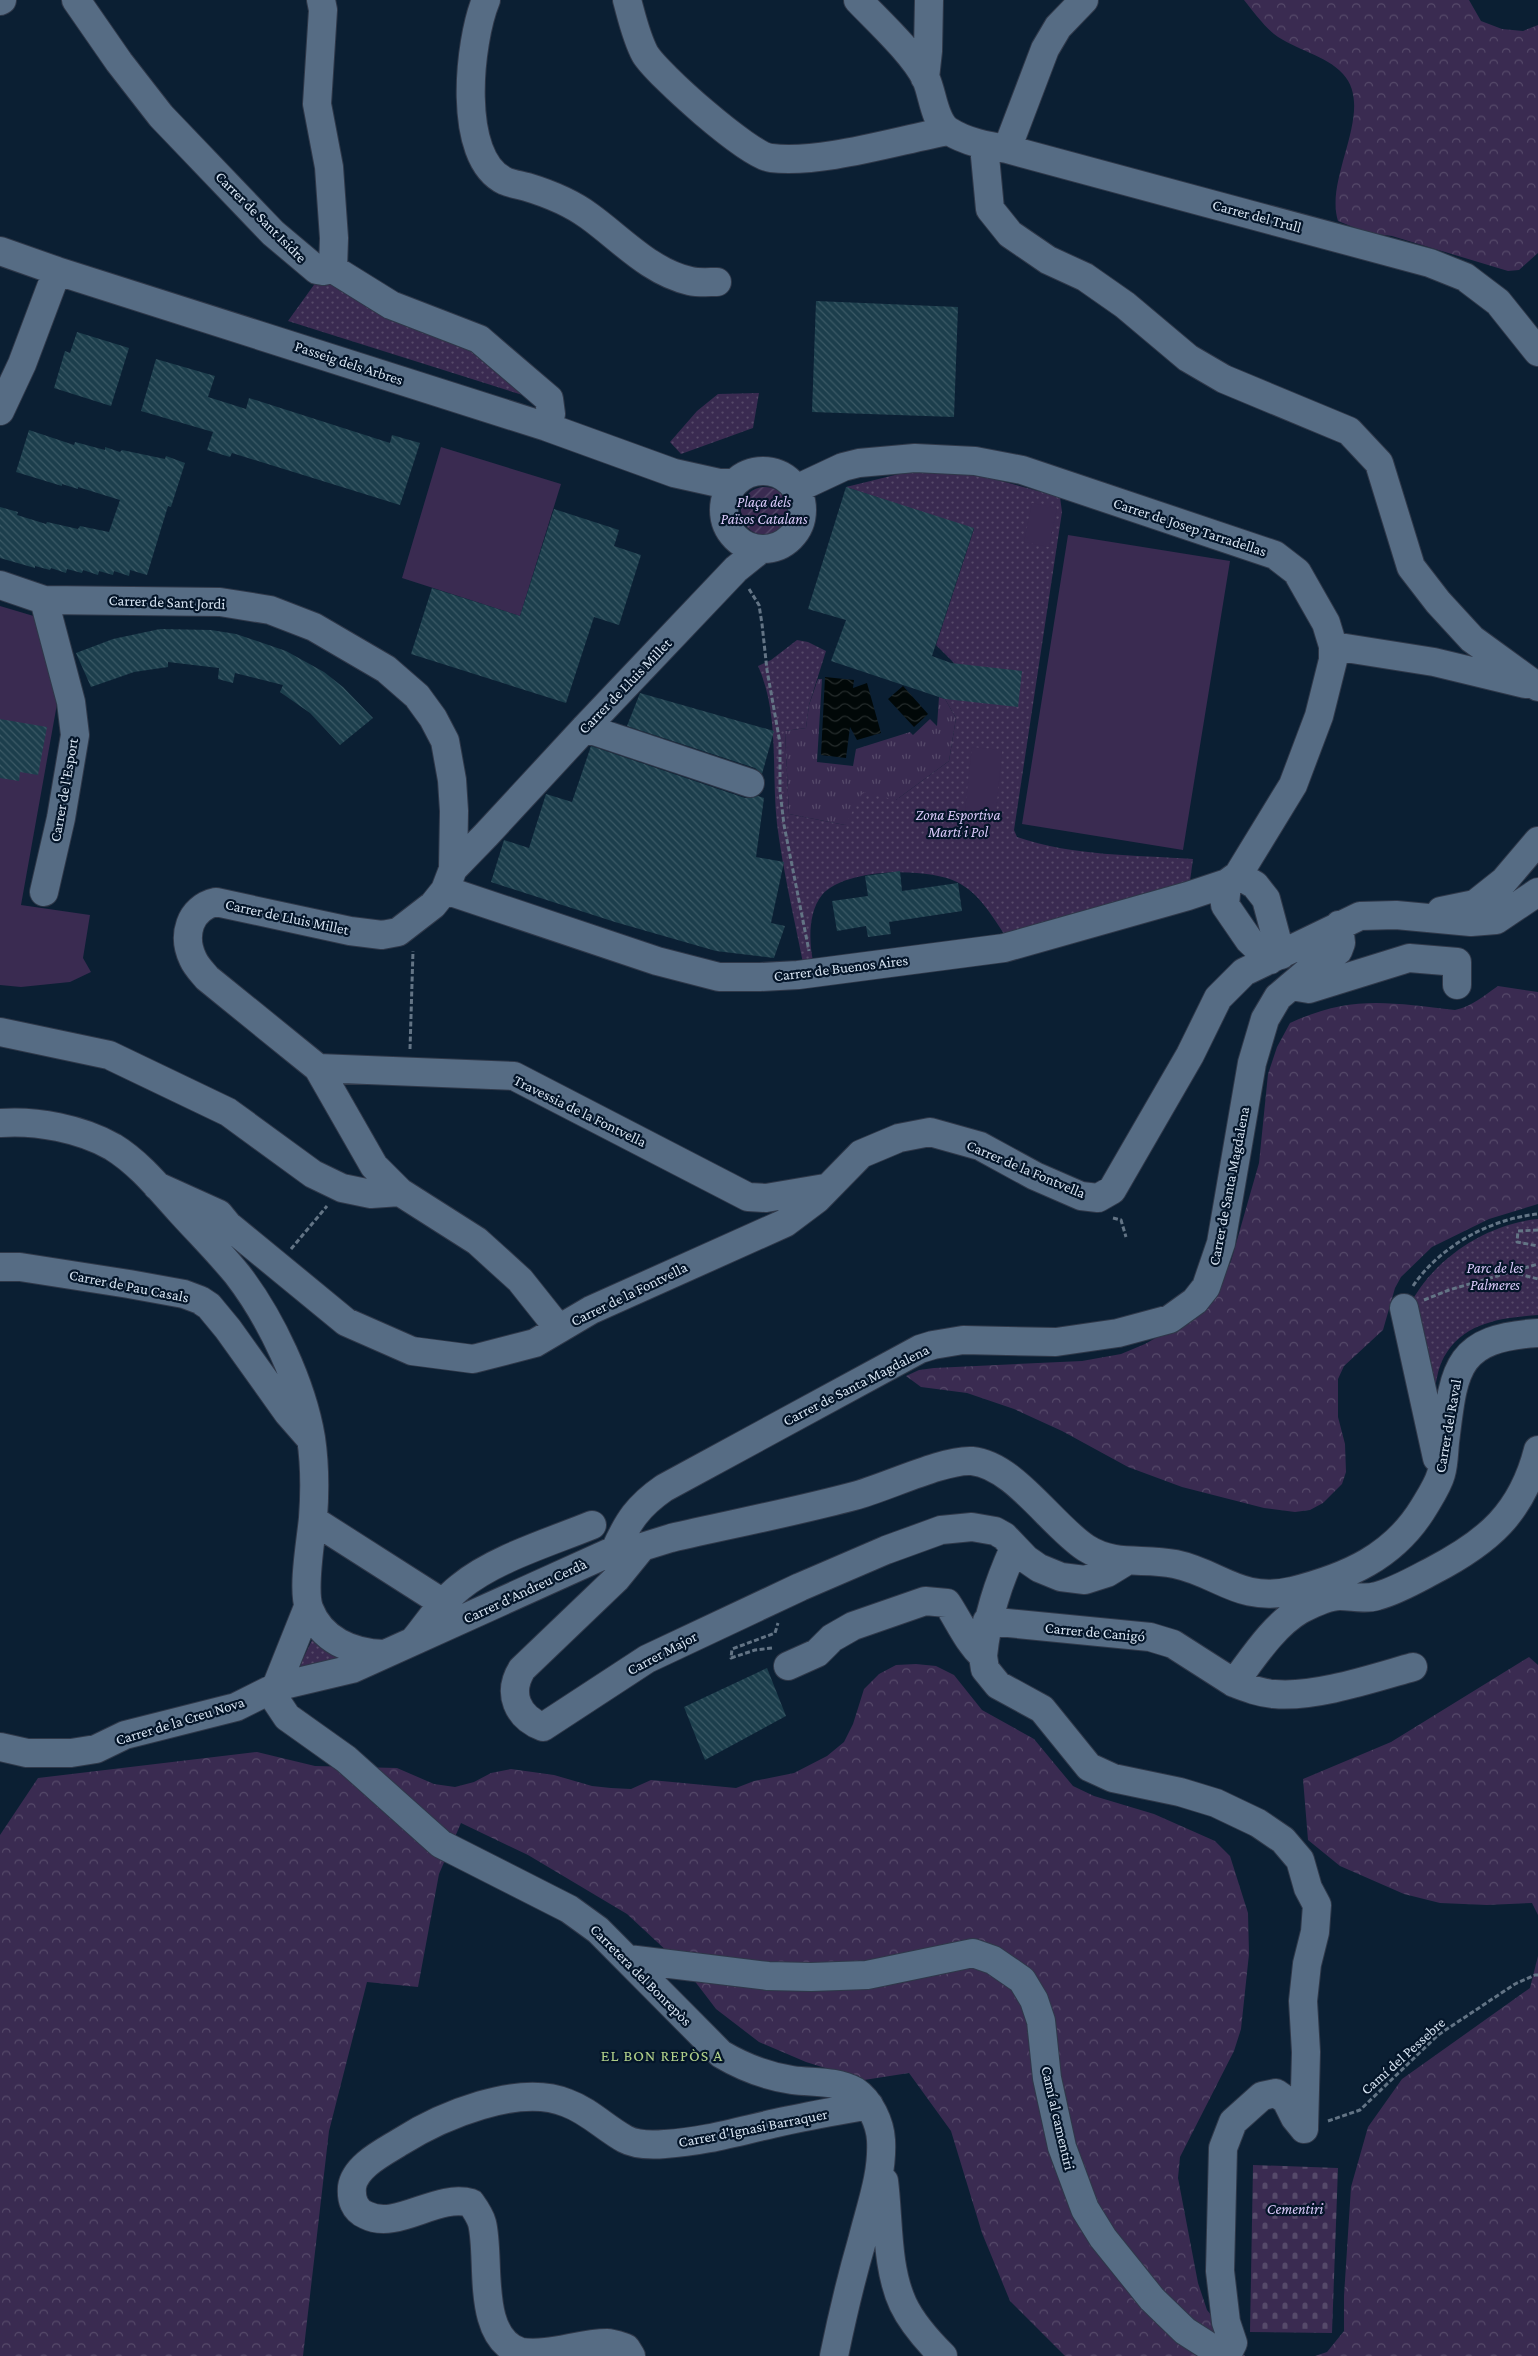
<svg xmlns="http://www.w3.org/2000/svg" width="1538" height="2356" font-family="'Crimson Pro',serif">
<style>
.grass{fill:url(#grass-tufts)}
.forest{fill:url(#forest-crowns)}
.cemetery{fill:url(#cemetery-stones)}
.park{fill:url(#park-dots)}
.garden{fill:url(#garden-furrows)}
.pitch{fill:#3a2b51}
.water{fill:url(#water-waves)}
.building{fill:url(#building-back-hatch)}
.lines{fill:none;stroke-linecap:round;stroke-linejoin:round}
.minor-casing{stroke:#2f3849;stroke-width:30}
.path{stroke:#637485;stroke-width:3;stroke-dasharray:5 2.5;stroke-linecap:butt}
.minor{stroke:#566c84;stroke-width:28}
.labels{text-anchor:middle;stroke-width:4.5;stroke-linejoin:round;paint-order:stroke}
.street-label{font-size:15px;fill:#d6e3f1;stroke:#041529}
.park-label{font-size:15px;font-style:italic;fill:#dbcafa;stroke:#041529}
.neighbourhood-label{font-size:16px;letter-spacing:1px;fill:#b0cf88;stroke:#041529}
</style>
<defs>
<pattern id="grass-tufts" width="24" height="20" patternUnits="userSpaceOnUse" patternTransform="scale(1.25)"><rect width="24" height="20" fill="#3a2b51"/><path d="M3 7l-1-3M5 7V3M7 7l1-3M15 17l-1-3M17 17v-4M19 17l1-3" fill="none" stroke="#564a6a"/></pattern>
<pattern id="forest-crowns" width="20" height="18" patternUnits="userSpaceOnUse" patternTransform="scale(1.25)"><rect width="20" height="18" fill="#3a2b51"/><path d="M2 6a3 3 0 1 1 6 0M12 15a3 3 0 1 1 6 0" fill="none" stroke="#564a6a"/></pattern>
<pattern id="cemetery-stones" width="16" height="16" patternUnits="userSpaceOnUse" patternTransform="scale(1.25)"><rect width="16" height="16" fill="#3a2b51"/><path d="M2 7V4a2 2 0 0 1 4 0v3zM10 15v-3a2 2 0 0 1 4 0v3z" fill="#564a6a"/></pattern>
<pattern id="park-dots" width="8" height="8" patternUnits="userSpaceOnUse" patternTransform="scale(1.25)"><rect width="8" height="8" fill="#3a2b51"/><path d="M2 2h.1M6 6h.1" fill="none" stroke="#564a6a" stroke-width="1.8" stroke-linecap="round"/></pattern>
<pattern id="garden-furrows" width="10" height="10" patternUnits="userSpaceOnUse" patternTransform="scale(1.25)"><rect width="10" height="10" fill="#3a2b51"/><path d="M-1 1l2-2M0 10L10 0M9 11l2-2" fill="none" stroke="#564a6a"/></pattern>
<pattern id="water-waves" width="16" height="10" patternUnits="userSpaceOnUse" patternTransform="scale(1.25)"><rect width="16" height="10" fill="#010808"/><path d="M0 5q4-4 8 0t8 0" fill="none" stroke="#252c2c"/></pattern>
<pattern id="building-back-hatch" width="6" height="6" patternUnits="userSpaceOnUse" patternTransform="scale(1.25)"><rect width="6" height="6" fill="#1c3e4c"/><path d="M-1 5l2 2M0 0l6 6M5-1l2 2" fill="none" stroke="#3c5a66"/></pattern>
</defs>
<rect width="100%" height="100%" fill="#0b1f33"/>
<path class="grass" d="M818,679H822L817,762L853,766L856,749L910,732L913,735L930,719L937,726L939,697L945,699L956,718L949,761L896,800L845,825L789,814L785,731L806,728L809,705Z"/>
<path class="forest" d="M1244,0H1469L1481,21L1502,29L1523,31L1538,25V253L1519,270L1508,271L1392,236L1368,233L1338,221C1324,177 1376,110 1343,74C1326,55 1295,50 1274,34C1263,25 1253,11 1244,0Z
M1498,986L1538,992V1204L1489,1219L1432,1247L1401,1277L1395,1288L1383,1330L1344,1366L1338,1379V1417L1345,1444L1346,1472L1342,1484L1323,1503L1310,1510L1295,1512L1264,1508L1182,1487L1128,1467L1062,1431L1014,1409L967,1393L921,1387L906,1376L919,1370L934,1368L1082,1361L1121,1354L1145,1344L1168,1331L1219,1287L1231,1261L1259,1163L1268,1074L1277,1047L1290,1023C1352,994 1391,1003 1455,1010C1473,1006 1483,996 1498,986Z
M1529,1657L1538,1665V1915L1532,1903L1487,1905L1440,1903L1404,1894L1340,1866L1308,1840L1303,1779L1391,1742Z
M916,1664L936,1666L954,1675L982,1710L1034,1739L1073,1786L1094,1796L1154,1814L1215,1841L1230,1856L1248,1913L1249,1954L1241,2029L1234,2051L1180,2157L1178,2178L1198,2283L1207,2310L1245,2356H1065L1010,2301L982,2233L951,2131L909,2073L864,2080L806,2062L759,2042L716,2009L684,1967L627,1914L528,1855L461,1823L439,1874L418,1987L367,1982L329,2131L303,2356H0V1835L38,1778L257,1752L315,1766L397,1768L434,1784L455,1787L474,1782L491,1773L511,1769L554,1775L592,1786L611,1788L631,1789L651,1780L736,1788L754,1781L794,1773L827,1756L844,1742L853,1724L864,1689L879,1674L896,1665Z
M1538,1956V2356H1315L1327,2352L1344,2331V2296L1351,2187L1368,2127L1402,2079L1530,1988Z"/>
<path class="cemetery" d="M1253,2165L1338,2168L1332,2333L1250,2332Z"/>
<path class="park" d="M316,282L337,284L466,347L494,362L529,397L288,321Z
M759,393L753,428L681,454L670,442L697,411L718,394Z
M936,471L968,472L1060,497L1062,512L1014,830L1017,837C1072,856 1135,855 1193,859L1190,881L1005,935C992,916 979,893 957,882C926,867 845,868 822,895C808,912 809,942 813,961L803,963C794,917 783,871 777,824C771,771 780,715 758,666L771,660L797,640L808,642L826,651L809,705L806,728L785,731L789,814L845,825L863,792L896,800L949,761L956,718L945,699L954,663L936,645L974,529L846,487L903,473Z
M1538,1219V1315C1501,1318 1464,1322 1444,1357C1437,1369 1436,1385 1433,1398L1409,1306C1433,1259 1486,1224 1538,1219Z
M313,1638L334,1656L345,1660L299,1667Z"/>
<path class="garden" d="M741 511a24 24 0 1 1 48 0a24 24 0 1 1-48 0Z"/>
<path class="pitch" d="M441,447L561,484L520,616L402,578Z
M1032,503L1057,508L1049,547L1024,542Z
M1068,535L1230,561L1183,850L1022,824Z
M0,606L37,617L57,704L21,905L90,915L83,958L91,972L70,982L21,987L0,985Z
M972,747L1002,750L996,813L965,810Z"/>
<path class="water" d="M825,677L854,680L853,688L867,683L881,733L857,740L850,727L846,758L821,755Z
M903,686L928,714L914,727L888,699Z"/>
<path class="building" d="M816,301L958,307L954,417L812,412Z
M77,332L129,348L111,406L54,388L65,351L70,353Z
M156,359L215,376L208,397L246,409L249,398L390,443L392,435L420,443L400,505L232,453L230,457L207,450L213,432L141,411Z
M29,430L74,445L75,442L105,450V447L120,452L122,450L165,459L166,456L185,463L171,507L168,506L147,575L130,570L129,576L114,571L113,575L99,571L98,575L83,570L82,573L67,569L66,573L51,568L50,570L35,566V568L0,558V507L18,512L17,515L46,524L47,522L78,529L80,526L109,532L120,500L78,487V489L62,484V486L16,472Z
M846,487L974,528L932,656L951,663L1022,671L1018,707L945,699L831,661L846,620L808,609Z
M554,509L619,530L614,546L641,555L619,625L594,617L566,703L411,654L432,588L520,616Z
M160,629L211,630L236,634L286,651L324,672L343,687L373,718L340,745L310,713L280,692L283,685L235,673L233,683L218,679L219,668L168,662V667L134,672L91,687L76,653L113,639Z
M640,693L774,731L762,774L755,768L627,726Z
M0,719L47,727L38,775L20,772L19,781L0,778Z
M591,746L745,798L758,796L764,798L756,857L784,862L771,923L785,926L774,958L716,951L615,922L491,882L504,840L529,848L546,794L572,802Z
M900,871L902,891L958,883L962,911L889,922L891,934L868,937L866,926L837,931L832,901L868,896L865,876Z
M767,1668L786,1716L705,1760L684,1707Z"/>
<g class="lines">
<defs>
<path id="minor" d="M76,0L119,62L161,116L273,233L317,270L323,271L333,269L391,305L479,339L549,399L551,414L547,427
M321,0L323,10L317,104L329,167L334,238L333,269
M486,0C469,41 456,158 505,181C512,184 520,185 527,187C550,194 570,202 589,216C621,239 650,272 690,281C699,283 709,282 717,282
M627,0C632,18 636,37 645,54C657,74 749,156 771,158C822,164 895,141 948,131
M858,0C878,21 914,54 926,79C933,94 934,122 949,131C966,142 988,146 1007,149L1430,263L1465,277L1498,302L1538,352
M0,1L2,0
M925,78L928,51L929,0
M984,146L990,209L1010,234L1048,260L1085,277L1125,305L1188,358L1224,379L1349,431L1379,463L1411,567L1438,602L1472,639L1538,687
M1007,149L1045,49L1058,27L1084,0
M0,251L57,271L547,427L674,473L719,483H734
M0,411L22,364L57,271
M724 510a39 39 0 1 1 78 0a39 39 0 1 1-78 0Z
M0,585L44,600L220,602L270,610L314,627L386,669L417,696L433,718L445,741L452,780L454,811L453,869
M1333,646L1434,662L1525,684
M585,728L750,783
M1238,875L1255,885L1266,899L1281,955
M1227,883L1225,905L1249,940L1270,960
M445,890L657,961L719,977H760L798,975L1004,948L1188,896L1227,883L1238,875L1293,785L1319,716L1333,660V646L1326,623L1297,572L1275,555L1022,470L975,461L915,458L859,463L843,467L796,489
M44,892L61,818L75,735L71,702L44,600
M1441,911L1475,904L1504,881L1538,841
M1291,986L1309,989L1409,958L1457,962V985
M0,1032L109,1055L228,1112L313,1174L342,1188L371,1194L400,1192
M318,1068L514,1076L748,1197L766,1198L825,1188
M0,1123C36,1120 82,1129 113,1147C139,1163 159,1188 179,1210C198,1231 219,1252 237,1274C271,1318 302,1384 311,1438C315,1465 315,1491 313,1518C311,1540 302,1588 309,1608C321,1640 352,1653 384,1654
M157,1186L219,1214L228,1225L346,1322L412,1351L473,1359L535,1343L591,1310L785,1223L817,1199L861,1154L899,1138L930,1132L980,1146L1035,1176L1081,1196L1098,1198L1112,1190L1190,1055L1218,998L1244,972L1360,916L1396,915L1471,922L1496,920L1538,892
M0,1267H20L129,1284L184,1294L200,1300L209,1306L228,1329L288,1413L309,1437
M1404,1308L1437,1458
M559,1329L520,1280L477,1241L400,1192L374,1166L318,1068L207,978C202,972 196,966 193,959C182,936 189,908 216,902L350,931L382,935L398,932L433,905L445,890L453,869L486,835L585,728L736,569L761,549
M313,1520L443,1603
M642,1547L616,1579L522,1669C507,1693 517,1717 543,1727L647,1659L800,1587L886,1550L941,1530L972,1527L995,1531L1004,1536L1026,1559L1039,1568L1061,1577L1085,1580L1107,1573L1125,1562
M615,1550C628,1521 638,1506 664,1488L920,1349L933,1345L963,1340L1056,1342L1118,1333L1170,1319L1195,1301L1206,1287L1221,1243L1252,1063L1265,1019L1278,997L1318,963L1338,951L1341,943L1339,925
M308,1607L276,1687L275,1699L287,1717L346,1759L441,1844L569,1909L598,1930L721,2054C743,2067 766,2076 792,2080C813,2083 835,2080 855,2091C870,2101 880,2123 881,2140C883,2175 870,2208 862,2241C851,2279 842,2317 834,2356
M987,1621L1150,1637L1173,1644L1234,1683C1253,1658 1273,1626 1300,1610C1312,1604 1327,1596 1340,1596C1353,1596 1364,1600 1377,1596C1396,1591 1415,1580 1432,1571C1488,1542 1522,1513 1538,1450
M415,1639C429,1622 442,1601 460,1587C494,1559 550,1542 592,1525
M983,1656L985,1669L998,1685L1042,1709L1089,1767L1113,1778L1180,1792L1216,1803L1258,1823L1283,1840L1300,1860L1308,1888L1317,1905L1315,1932L1307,1964L1303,2001L1306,2052L1304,2129
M788,1666L817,1653L832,1638L853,1626L925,1601L947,1603C959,1621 967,1641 983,1656C987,1617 998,1584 1014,1548
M1234,1683C1247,1688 1260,1693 1274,1694C1315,1698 1374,1678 1413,1667
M0,1747L27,1753H71L96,1749L125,1735L236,1707L276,1687L352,1669L615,1550L642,1547L671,1538C732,1524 794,1512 854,1496C885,1488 944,1459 972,1461C1014,1465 1052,1526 1086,1548C1116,1567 1143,1557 1175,1564C1219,1573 1240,1603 1292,1591C1347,1577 1394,1557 1424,1507C1430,1497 1438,1485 1441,1474C1444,1464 1444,1452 1445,1442C1454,1369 1455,1338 1538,1333
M628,1959L768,1976L811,1977L867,1975L973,1953L993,1960L1022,1980L1034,2000L1041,2021L1047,2078L1062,2147L1085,2209L1103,2238L1152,2299L1185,2331L1221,2354L1229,2351L1233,2343L1226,2322L1220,2271L1223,2148L1233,2122L1262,2096L1276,2093L1286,2100L1295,2118L1304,2129
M884,2181C889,2220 886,2267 903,2304C912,2323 928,2341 943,2356
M631,2356L626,2348C620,2346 613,2343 607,2343C578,2343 551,2356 521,2352C475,2338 491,2258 482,2223C480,2216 476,2210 471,2203C437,2193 397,2231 366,2215C354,2210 351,2199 352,2187C355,2166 384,2152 400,2142C441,2116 519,2083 567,2103C589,2111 605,2128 625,2139C636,2145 653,2145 665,2144C703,2142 740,2131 776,2123C807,2116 838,2111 869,2105"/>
</defs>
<use href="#minor" class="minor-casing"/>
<path class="path" d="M749,589L759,605L762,624L767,670L780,743V791L784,825L809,951
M410,1049L413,951
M1113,1218L1121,1220L1126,1237
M1538,1230L1518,1231L1517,1242L1538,1246
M291,1249L327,1206
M1511,1272L1538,1279
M1413,1286C1440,1246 1490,1219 1538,1214
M1424,1300L1449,1290L1538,1264
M772,1648L755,1650L731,1658L732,1649L775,1633L778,1623
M1328,2121L1360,2110L1438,2035L1515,1984L1535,1975H1538"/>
<use href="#minor" class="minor"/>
</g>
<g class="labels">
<g class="street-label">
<text transform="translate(1257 216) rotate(15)" y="5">Carrer del Trull</text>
<text transform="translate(261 217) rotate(45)" y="5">Carrer de Sant Isidre</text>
<text transform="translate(349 363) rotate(18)" y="5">Passeig dels Arbres</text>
<text transform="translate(1190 527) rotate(18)" y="5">Carrer de Josep Tarradellas</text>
<text transform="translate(167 602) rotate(2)" y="5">Carrer de Sant Jordi</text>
<text transform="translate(625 686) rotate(-46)" y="5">Carrer de Lluis Millet</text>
<text transform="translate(64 790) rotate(-80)" y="5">Carrer de l'Esport</text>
<text transform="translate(287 917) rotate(12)" y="5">Carrer de Lluis Millet</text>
<text transform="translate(841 968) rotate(-7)" y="5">Carrer de Buenos Aires</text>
<text transform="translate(580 1111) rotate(26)" y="5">Travessia de la Fontvella</text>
<text transform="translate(1026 1169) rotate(23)" y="5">Carrer de la Fontvella</text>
<text transform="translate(1229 1186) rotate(-79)" y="5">Carrer de Santa Magdalena</text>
<text transform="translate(129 1286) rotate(11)" y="5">Carrer de Pau Casals</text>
<text transform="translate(629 1294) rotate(-26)" y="5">Carrer de la Fontvella</text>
<text transform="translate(856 1385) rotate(-27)" y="5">Carrer de Santa Magdalena</text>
<text transform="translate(1448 1426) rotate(-80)" y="5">Carrer del Raval</text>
<text transform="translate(525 1591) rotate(-25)" y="5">Carrer d'Andreu Cerdà</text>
<text transform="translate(1095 1632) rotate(5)" y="5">Carrer de Canigó</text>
<text transform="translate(662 1653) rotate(-28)" y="5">Carrer Major</text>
<text transform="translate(180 1721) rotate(-17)" y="5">Carrer de la Creu Nova</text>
<text transform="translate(641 1975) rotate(45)" y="5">Carretera del Bonrepòs</text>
<text transform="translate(1403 2056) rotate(-42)" y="5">Camí del Pessebre</text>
<text transform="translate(1058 2118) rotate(77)" y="5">Camí al camentiri</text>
<text transform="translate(753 2128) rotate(-11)" y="5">Carrer d'Ignasi Barraquer</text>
</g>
<g class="park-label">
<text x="764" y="507">Plaça dels<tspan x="764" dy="17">Països Catalans</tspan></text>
<text x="958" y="820">Zona Esportiva<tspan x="958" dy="17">Martí i Pol</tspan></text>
<text x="1495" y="1273">Parc de les<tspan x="1495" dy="17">Palmeres</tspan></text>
<text x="1295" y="2214">Cementiri</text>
</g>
<g class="neighbourhood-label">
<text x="662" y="2061">EL BON REPÒS A</text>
</g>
</g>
</svg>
